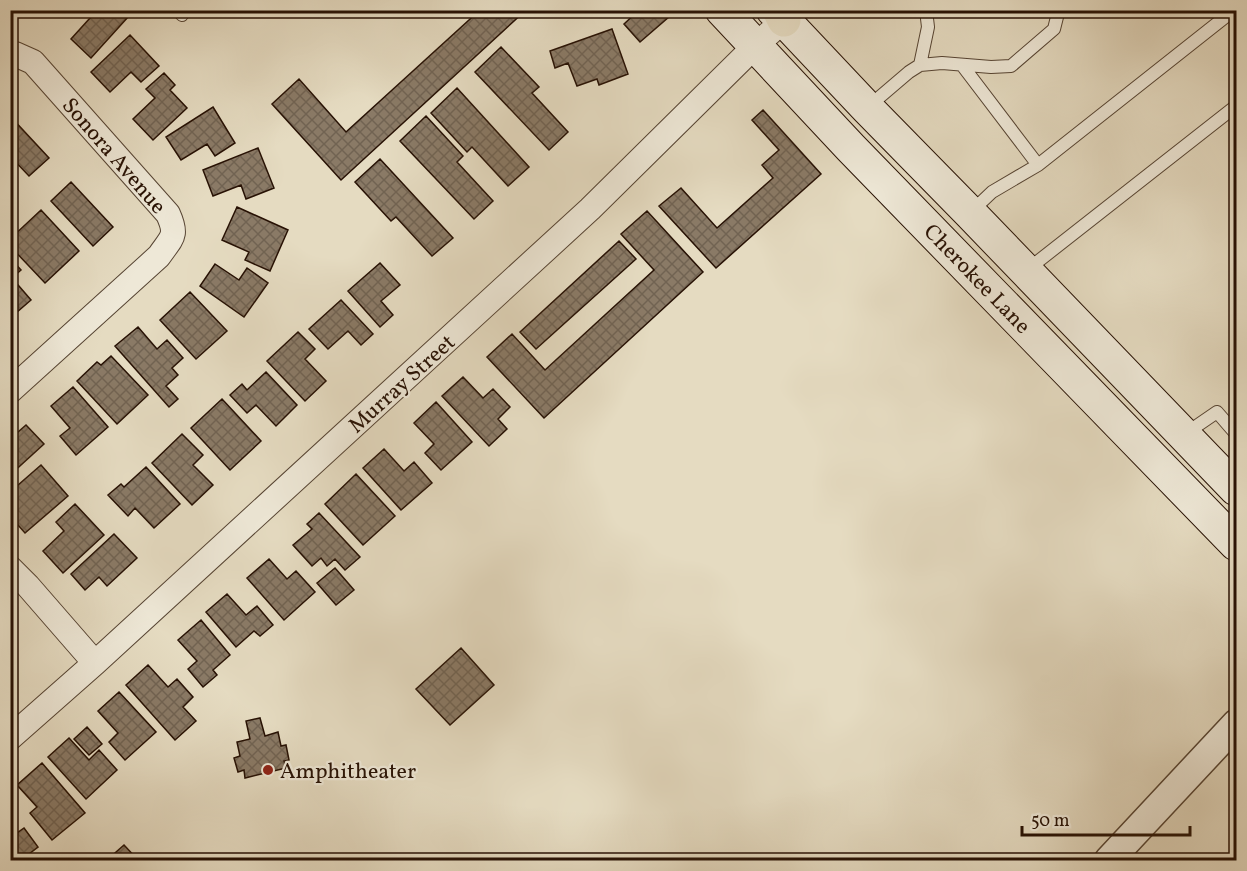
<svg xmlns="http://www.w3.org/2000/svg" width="1247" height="871" font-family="Vollkorn,serif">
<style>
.building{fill:url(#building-cross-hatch);stroke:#271104;stroke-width:1.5}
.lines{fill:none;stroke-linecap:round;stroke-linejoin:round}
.service-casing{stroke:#564433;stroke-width:14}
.minor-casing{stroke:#564433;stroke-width:26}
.tertiary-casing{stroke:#564433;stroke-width:31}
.secondary-casing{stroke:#271104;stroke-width:35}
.motorway-casing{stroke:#271104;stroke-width:35}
.service{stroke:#eee8d7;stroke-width:12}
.minor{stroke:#eee8d7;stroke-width:24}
.tertiary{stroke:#eee8d7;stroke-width:28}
.secondary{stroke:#eee8d7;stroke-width:33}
.motorway{stroke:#e5dbc1;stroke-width:33}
.poi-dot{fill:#8f2418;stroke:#eee8d7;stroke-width:2}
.labels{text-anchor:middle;stroke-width:4.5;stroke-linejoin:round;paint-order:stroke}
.street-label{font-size:22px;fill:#271104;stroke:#eee8d7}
.poi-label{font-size:22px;fill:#271104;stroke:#eee8d7;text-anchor:start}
</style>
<defs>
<pattern id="building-cross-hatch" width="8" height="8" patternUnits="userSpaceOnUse" patternTransform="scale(1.5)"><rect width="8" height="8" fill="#8a7a66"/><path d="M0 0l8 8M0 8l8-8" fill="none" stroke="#716352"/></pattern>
</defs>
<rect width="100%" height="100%" fill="#e5dbc1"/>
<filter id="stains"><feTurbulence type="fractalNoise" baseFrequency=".00333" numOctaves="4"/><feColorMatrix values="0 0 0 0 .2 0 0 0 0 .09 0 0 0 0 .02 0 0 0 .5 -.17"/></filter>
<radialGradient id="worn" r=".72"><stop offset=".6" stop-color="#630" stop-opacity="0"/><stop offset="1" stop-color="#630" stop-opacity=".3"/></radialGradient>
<path class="building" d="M81,10H120L128,17L91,58L71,39L90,18Z
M480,10H526L341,180L272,104L299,79L346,132Z
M639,10H677L640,42L624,24Z
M612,29L628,74L599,85L597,79L577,86L568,63L555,68L550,51Z
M130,35L159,66L141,82L131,72L110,92L91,72Z
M501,47L539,87L532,93L568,132L549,150L475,72Z
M164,73L175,85L170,90L187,108L153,140L133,119L155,98L146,89Z
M457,88L529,167L508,186L472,147L467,152L431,113Z
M213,107L235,143L215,156L207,144L181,160L166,137Z
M763,110L821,174L716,268L659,206L681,188L717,228L773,178L762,165L779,150L752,120Z
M10,116L49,158L29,176L10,156Z
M426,116L463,156L457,162L493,201L474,219L400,141Z
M258,148L274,188L246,199L241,185L213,196L203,170Z
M380,159L453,238L432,256L396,217L391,221L355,182Z
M71,182L113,227L93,246L51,201Z
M237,207L288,230L270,271L245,260L249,252L222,240Z
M41,210L79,251L45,283L10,246V239Z
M647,211L703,272L544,418L487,357L512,334L545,370L654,270L621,234Z
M619,241L636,259L536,349L520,332Z
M10,258L21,270L12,278L31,300L10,318Z
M380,263L400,285L381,301L393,315L380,327L348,291Z
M215,264L239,280L247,268L268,283L244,317L200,286Z
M190,292L227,331L196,359L160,320Z
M341,300L373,334L361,345L348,331L328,349L309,329Z
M138,327L157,349L167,340L183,358L172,368L178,375L166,386L178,399L169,407L115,346Z
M298,332L315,349L305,359L326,381L305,401L267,361Z
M111,356L148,395L117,424L77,381L97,362L101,365Z
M266,372L297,405L276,426L256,405L247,413L230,395L242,384L247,390Z
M463,377L483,398L493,389L510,407L498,419L507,429L489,446L442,396Z
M73,387L108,427L76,455L60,436L70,428L51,406Z
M222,399L261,441L230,470L191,428Z
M436,402L472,442L441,470L425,453L434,444L414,423Z
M26,425L44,444L10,475V439Z
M182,434L203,455L193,465L213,485L192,505L152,463Z
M384,449L404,471L414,462L432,483L401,510L363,468Z
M41,465L68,496L25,533L10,516V492Z
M146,467L180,504L154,528L135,508L128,516L108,495L121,484L124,487Z
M356,474L395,516L363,545L325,504Z
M75,504L104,535L63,573L43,551L64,531L56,522Z
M319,513L360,557L345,570L335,559L327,566L321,558L312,566L293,545L312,529L307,524Z
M114,534L137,558L107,586L99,577L85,590L71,574Z
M269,559L287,579L296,571L315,592L284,620L247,578Z
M335,568L354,590L336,605L317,583Z
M227,594L246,615L257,606L273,625L260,636L254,631L236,647L206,612Z
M201,620L230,655L213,670L217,675L203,687L188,669L197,661L178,640Z
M461,648L494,685L450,725L416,689Z
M148,665L168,687L177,679L193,697L183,707L196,721L175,740L126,685Z
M119,692L156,732L125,760L109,742L118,733L98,711Z
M260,718L265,736L278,732L281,746L286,745L289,760L284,761L286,768L245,778L244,770L238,772L234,758L240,756L237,742L250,739L246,721Z
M87,727L102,744L89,755L74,739Z
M69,738L89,760L99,750L117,770L86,799L48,757Z
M42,763L85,813L52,840L30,813L37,807L17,785Z
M24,828L38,847L25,857L28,860H10V830L14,835Z
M124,845L138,860H107Z"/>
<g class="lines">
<defs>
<path id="service" d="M178,10L182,15
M920,65L928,27L926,10
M962,65L1038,165
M868,107L909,72L920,65L942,63L991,67L1011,66L1054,29L1058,13L1057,10
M971,212L992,192L1038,165L1234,10
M1027,270L1236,106
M1185,434L1217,412L1236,434"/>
<path id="minor" d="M10,54H15L33,62L168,214C178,236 172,237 159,256L10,391
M10,568L28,586L95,663
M10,738L95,663L590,209L755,46L784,20"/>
<path id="tertiary" d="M1109,860L1236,724"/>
<path id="secondary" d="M722,10L851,148L1236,544
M773,10L784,20L867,108L970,213L1236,489"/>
<path id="motorway" d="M779,10L784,20"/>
</defs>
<use href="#service" class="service-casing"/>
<use href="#minor" class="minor-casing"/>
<use href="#tertiary" class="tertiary-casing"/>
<use href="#secondary" class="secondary-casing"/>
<use href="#motorway" class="motorway-casing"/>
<use href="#service" class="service"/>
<use href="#minor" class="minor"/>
<use href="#tertiary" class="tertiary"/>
<use href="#secondary" class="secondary"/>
<use href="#motorway" class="motorway"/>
</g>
<circle class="poi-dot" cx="268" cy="770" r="6"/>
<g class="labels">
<g class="street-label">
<text transform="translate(115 155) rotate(49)" y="8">Sonora Avenue</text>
<text transform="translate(978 278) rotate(46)" y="8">Cherokee Lane</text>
<text transform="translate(401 383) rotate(-42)" y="8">Murray Street</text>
</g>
<g class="poi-label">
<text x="280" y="778">Amphitheater</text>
</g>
</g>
<rect width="1247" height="871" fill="none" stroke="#e5dbc1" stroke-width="36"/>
<rect x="12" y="12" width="1223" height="847" fill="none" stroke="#271104" stroke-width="3"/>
<rect x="18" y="18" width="1211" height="835" fill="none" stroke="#271104" stroke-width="1.5"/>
<path d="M1022 826v9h168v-9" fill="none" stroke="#271104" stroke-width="3"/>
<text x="1031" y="826" font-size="18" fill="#271104" stroke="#eee8d7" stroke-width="4.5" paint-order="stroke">50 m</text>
<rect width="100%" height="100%" filter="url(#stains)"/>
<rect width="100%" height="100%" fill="url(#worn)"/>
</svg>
